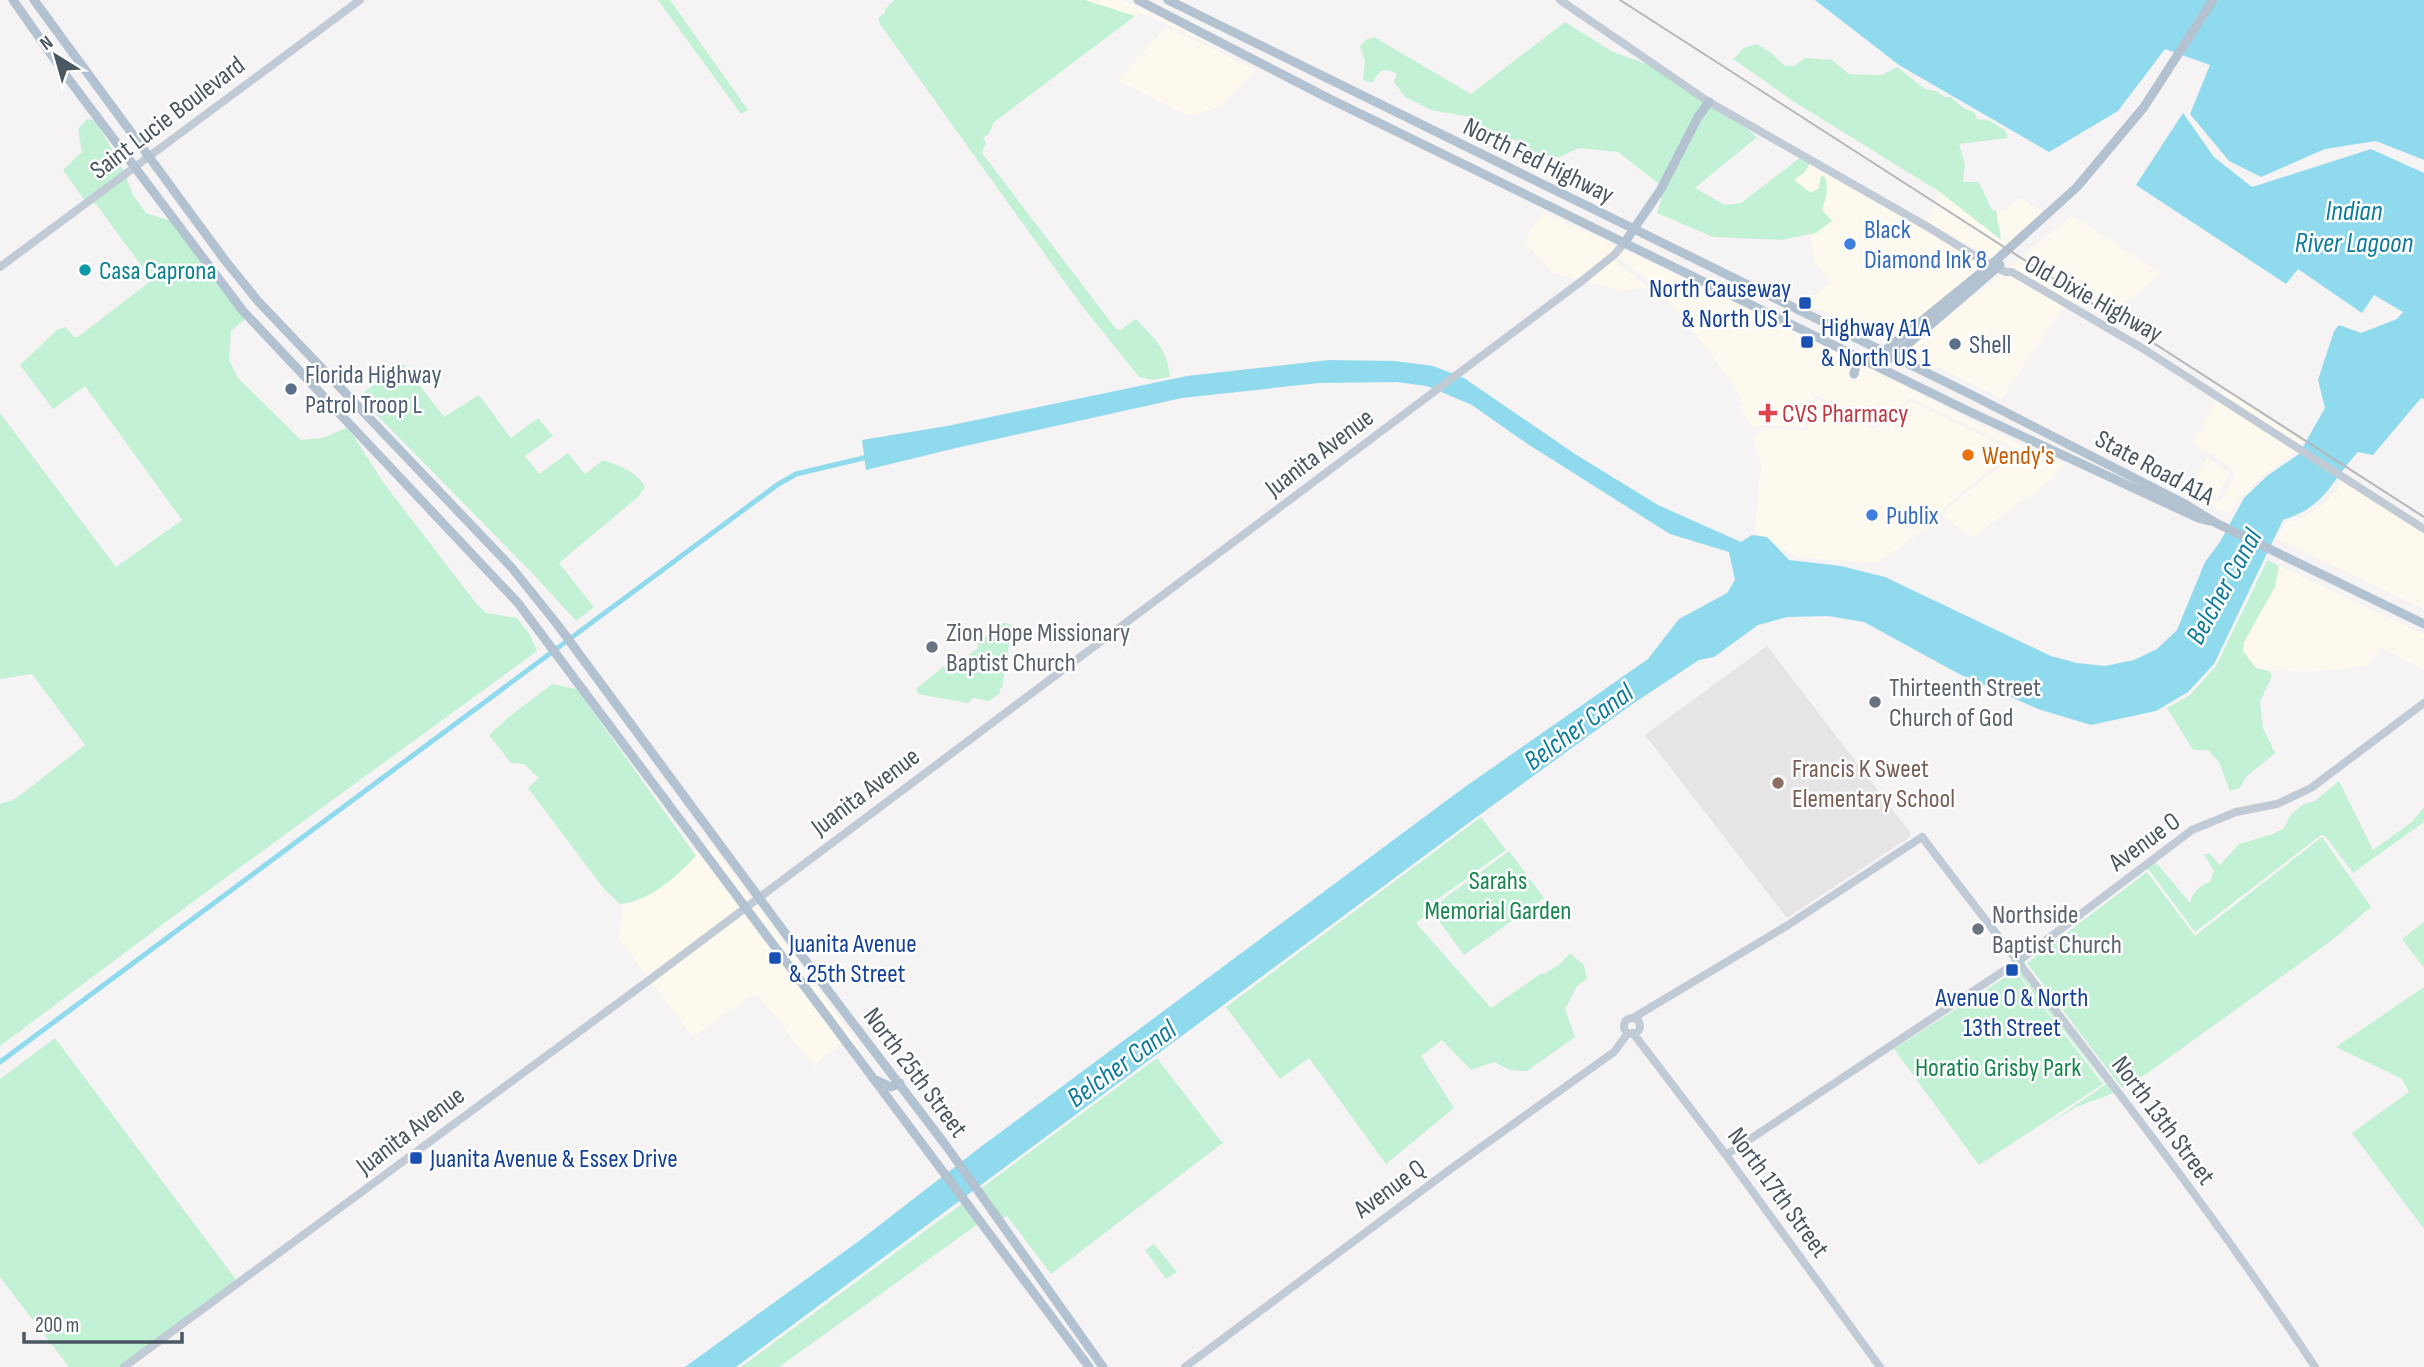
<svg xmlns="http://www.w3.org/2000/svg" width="2424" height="1367" font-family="'Sofia Sans Condensed',sans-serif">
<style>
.commercial{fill:#fdf9ef}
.education{fill:#e6e4e5}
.green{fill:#c3f1d5}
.water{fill:#90daee}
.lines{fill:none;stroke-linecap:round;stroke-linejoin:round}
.canal{stroke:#90daee;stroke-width:5}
.secondary{stroke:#c1cbd6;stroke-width:8}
.primary{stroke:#b3c2d1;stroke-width:9}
.rail{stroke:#b5b8bd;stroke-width:2}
.shop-dot{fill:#3f7fe0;stroke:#fff;stroke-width:2.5}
.culture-dot{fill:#0f9aa8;stroke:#fff;stroke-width:2.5}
.transit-dot{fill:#1a4fb4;stroke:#fff;stroke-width:2.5}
.service-dot{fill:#5c6f8a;stroke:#fff;stroke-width:2.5}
.health-dot{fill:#e0444e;stroke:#fff;stroke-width:2.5}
.food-dot{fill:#e8710a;stroke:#fff;stroke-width:2.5}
.worship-dot{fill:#6b7280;stroke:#fff;stroke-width:2.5}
.education-dot{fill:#8d6e63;stroke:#fff;stroke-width:2.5}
.labels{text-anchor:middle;stroke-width:5;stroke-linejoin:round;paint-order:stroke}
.street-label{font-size:26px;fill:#4a5661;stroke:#fff}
.shop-label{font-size:26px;fill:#366cbe;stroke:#fff;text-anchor:start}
.culture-label{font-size:26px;fill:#0d838f;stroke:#fff;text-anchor:start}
.transit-label{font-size:26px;fill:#164399;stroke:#fff;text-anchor:start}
.service-label{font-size:26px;fill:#4e5e75;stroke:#fff;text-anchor:start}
.health-label{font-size:26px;fill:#be3a42;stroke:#fff;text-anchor:start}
.food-label{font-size:26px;fill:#c56008;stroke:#fff;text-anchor:start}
.worship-label{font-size:26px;fill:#5b616d;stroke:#fff;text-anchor:start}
.education-label{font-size:26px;fill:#785e54;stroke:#fff;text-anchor:start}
.park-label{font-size:26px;fill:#17864f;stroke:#fff}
.water-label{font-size:28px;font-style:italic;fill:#0c7c9b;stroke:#fff}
</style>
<rect width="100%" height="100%" fill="#f5f3f3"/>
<path class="commercial" d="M1085,0H1123L1178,26L1232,55L1142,13L1135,16Z
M1167,27L1256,70L1219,107L1190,116L1117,80Z
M1811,162L1989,264L1889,344L1804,303L1830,283L1814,261L1811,235L1816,233L1827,193L1819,188L1811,193L1794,180L1804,172Z
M1940,192L2001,240V230L1996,211H2003L2021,198L2048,215L1994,259L1925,221Z
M1543,213L1578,228L1619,247L1576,280L1554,273L1524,241Z
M2072,215L2162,274L2110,314L2068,301L2009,268Z
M1625,250L1851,358L1854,370L1852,379L1856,381L1860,372V363L2028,449L2064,464L2053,479L1973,537L1942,516L1951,505L2016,453V449L1911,398L1872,427L1817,395L1815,396L1805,428L1764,425L1759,428L1752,427L1739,406L1743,404L1730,379L1664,296L1618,256Z
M1614,259L1619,264L1648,288L1618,290L1586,281Z
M2004,272L2065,305L2002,398L1904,351Z
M2223,389L2303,441L2300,445L2220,394Z
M1817,398L1873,430L1911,401L2014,451L1949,503L1930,525L1878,563L1800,558L1755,533L1761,463L1752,440L1764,428L1807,431Z
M2217,399L2297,450L2265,474L2242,496L2228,514L2197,497L2220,502L2234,478L2233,471L2228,465L2193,443Z
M2207,458L2228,472V476L2217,497L2201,491L2190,494L2187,492Z
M2342,480L2424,532V609L2277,539L2285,523L2304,517L2323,504L2337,490Z
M2279,566L2424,634V670L2381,647L2368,666L2307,672L2267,670L2256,668L2243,651L2244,642L2275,587Z
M710,843L751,898L744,904L704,847Z
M699,849L740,907L648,977L619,940L623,904L633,903L648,894L696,856L694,853Z
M755,903L861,1048L856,1051L748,909Z
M744,912L843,1043L814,1066L759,996L749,997L693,1037L652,982Z"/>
<path class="education" d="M1767,646L1910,832V837L1787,918L1645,735Z"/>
<path class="green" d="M658,0H670L748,110L741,114Z
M894,0H1085L1135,16L994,122L989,134L983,138L986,142L982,153L1116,329L1120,330L1136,319C1155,340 1167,347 1170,377L1152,380L1139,377L1082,306L880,24L878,18L885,13V9Z
M1565,22L1613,52L1661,69L1708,98L1757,137L1695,188L1725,205L1741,203L1801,157L1811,162L1805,172L1794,180L1811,193L1819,188L1821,175L1826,179L1827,193L1822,210L1832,221L1816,233L1781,240L1713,237L1657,213L1661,201L1658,183L1618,152L1579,148L1559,157L1541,156L1520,142L1494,132L1465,116L1431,110L1405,97L1394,82L1397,74C1384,65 1378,72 1372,83L1363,80L1365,61L1360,46L1366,40L1374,37L1471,94Z
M1756,44L1770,52L1785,66H1794L1805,58L1832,60L1849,74L1882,75L1897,67L1925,89L1936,91L1944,97H1950L1965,109L1974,112L1977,119L1988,120L2005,130L2008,138L1959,144L1965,165L1963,182H1979L1992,210L1996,211L2001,240L1940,192L1796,103L1733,59L1744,48Z
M87,119L96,121L124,171L85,201L63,170L82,152L78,129Z
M126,177L133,195L146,213L171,221L246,318L231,331L229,360L238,378L301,440L323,438L348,427L383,482L475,602L486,613L517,618L530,635L537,651L198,898L0,1046V804L15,799L85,745L32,674L0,679V413L116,567L182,520L85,386L53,409L20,365L57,330L66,327L74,337H78L152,280L96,204L93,203Z
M403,364L444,417L479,395L511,438L538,418L553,436L525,456L539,474L568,453L585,474L603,460C619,466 637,471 645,487L638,497L559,563L594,607L576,621L535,576L366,404L364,392Z
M2269,557L2268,560L2279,566L2275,587L2244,642L2243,651L2256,668L2269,671L2272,676L2260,702L2263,728L2275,753L2246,777L2240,788L2230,791L2219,762L2208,750H2193L2167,708L2190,695L2216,666Z
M1004,623L1012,625L1002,688L999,689L1000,693L989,701L973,698L968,703L918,694L917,688L948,663L955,665L978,648L977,643Z
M552,684L577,689L696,856C675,878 652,900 620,904L604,889L528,788L539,778L524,764L511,763L489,735L510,716Z
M2339,781L2373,850L2412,822L2424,807V822L2353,873L2325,836L2321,835L2195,932L2150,871L2146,869L2025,961V965L2021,962L2155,861L2190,903C2194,891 2198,886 2210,882L2214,871L2204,854H2210L2220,865L2239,844L2273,834L2284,828L2290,816L2303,804L2315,801Z
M1481,817L1506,850L1428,906L1429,912L1416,923L1491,1008L1542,973L1544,974L1560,964L1570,953L1584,965L1587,979L1577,986L1565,1009L1575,1037L1527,1071L1510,1070L1494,1062L1471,1070L1442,1040L1421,1056L1454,1108L1386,1164L1309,1058L1280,1079L1226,1007Z
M2322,837L2371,907L2331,941L2149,1072L2122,1088L2027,963L2147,872L2195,936Z
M1509,851L1544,898L1464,955L1430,909Z
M2424,922V968L2402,939Z
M2016,966L2114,1093L2076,1107L2047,1125L2106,1084L2014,968Z
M2015,971L2103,1084L1979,1165L1894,1049Z
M2424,987V1229L2352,1133L2409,1092L2402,1079L2336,1047Z
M55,1038L237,1281L119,1367H69L0,1277V1079Z
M1157,1058L1220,1140L1224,1142L1051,1274L1007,1216L1001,1219L980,1189Z
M963,1203L978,1224L779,1367H741Z
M1154,1244L1177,1272L1166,1279L1145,1250Z"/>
<path class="water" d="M1815,0H2424V160L2376,141L2325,149L2261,177L2229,161L2190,114L2210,65L2165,49L2118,111L2049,152L1899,65Z
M2183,113L2214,157L2252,187L2371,149L2424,173V399L2421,398L2373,455L2358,452C2329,483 2327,506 2283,520L2214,664L2188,692L2156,711L2091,725L2038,709L1959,674L1864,622L1828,616L1787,617L1758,625L1714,657L1699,660L1631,705L1474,819L736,1367H685L859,1241L978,1149L1462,789L1648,659L1679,619L1727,593L1735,580L1729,552L1670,534L1526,443L1472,405L1427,386L1396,382L1319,383L1182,398L956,448L866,470L862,440L947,426L1187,376L1329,360L1395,361L1433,366L1464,378L1575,454L1658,505L1741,542L1752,535L1767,537L1789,560L1841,566L1885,577L2051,656L2077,663L2105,666L2134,660L2157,649L2177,630L2205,562L2220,542L2244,498L2267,476L2299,454L2325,408L2318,380L2334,331L2339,325L2361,333L2397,319L2403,312L2374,295L2362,313L2298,269L2286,284L2136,185Z"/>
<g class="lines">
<path class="canal" d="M0,1062L777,485L796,474L872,456"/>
<path class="secondary" d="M1560,0L1709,102L1928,227L1988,264L2006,272H2012L2142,348L2424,529
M0,267L360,0
M1633,1018L1788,925L1922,837C2055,1012 2194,1183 2315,1367
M1624 1026a8 8 0 1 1 16 0a8 8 0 1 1-16 0Z
M1633,1033L1726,1155L1880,1367
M1726,1155L2017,962L2192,830L2236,812L2277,804L2311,788L2424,703
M124,1367L648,981L1583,280L1614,255L1625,242
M1185,1367L1452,1168L1614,1052L1628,1033"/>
<path class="primary" d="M13,0L67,77L243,311L518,603L1089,1367
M34,0L224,259L257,300L512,568L557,624L805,960L947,1147L1103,1367
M1138,0L1330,99L1966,410L2198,518L2211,521
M1168,0L1970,394L2185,504L2216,523L2424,624
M1625,242L1661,189L1698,117L1709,102
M1850,353L1856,365L1854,374
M1871,362L1993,263L2077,187L2144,107L2213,0
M1878,366L1901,350L2000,265
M876,1080L891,1087L900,1083"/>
<path class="rail" d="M1620,0L2424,517"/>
</g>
<g class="shop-dot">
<circle cx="1850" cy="244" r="7"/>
<circle cx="1872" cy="515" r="7"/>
</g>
<circle class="culture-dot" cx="85" cy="270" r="7"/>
<g class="transit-dot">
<rect x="1798" y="296" width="14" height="14" rx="3.5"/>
<rect x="1800" y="335" width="14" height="14" rx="3.5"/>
<rect x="768" y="951" width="14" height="14" rx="3.5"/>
<rect x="2005" y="963" width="14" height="14" rx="3.5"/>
<rect x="409" y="1151" width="14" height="14" rx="3.5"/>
</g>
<g class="service-dot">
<circle cx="1955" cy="344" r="7"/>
<circle cx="291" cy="389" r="7"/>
</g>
<path class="health-dot" d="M1764.5 402.5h7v7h7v7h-7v7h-7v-7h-7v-7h7z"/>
<circle class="food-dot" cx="1968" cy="455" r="7"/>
<g class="worship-dot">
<circle cx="932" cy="647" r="7"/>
<circle cx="1875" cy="702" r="7"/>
<circle cx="1978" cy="929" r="7"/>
</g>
<circle class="education-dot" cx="1778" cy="783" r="7"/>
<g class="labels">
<g class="street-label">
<text transform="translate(167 117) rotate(-37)" y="9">Saint Lucie Boulevard</text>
<text transform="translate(1539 160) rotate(26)" y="9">North Fed Highway</text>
<text transform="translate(2094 298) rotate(29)" y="9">Old Dixie Highway</text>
<text transform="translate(1319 452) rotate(-37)" y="9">Juanita Avenue</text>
<text transform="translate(2155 467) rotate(28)" y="9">State Road A1A</text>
<text transform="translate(865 791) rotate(-37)" y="9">Juanita Avenue</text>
<text transform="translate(2144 841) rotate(-36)" y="9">Avenue O</text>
<text transform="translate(916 1072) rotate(53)" y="9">North 25th Street</text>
<text transform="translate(2164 1120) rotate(53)" y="9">North 13th Street</text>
<text transform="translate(410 1130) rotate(-37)" y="9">Juanita Avenue</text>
<text transform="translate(1389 1188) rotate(-36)" y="9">Avenue Q</text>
<text transform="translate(1779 1192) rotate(54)" y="9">North 17th Street</text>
</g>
<g class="shop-label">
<text x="1864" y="238">Black<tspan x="1864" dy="30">Diamond Ink 8</tspan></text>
<text x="1886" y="524">Publix</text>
</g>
<g class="culture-label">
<text x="99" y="279">Casa Caprona</text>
</g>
<g class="transit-label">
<text x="1791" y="297" text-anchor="end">North Causeway<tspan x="1791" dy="30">&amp; North US 1</tspan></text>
<text x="1821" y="336">Highway A1A<tspan x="1821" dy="30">&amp; North US 1</tspan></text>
<text x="789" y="952">Juanita Avenue<tspan x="789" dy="30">&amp; 25th Street</tspan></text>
<text x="2012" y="1006" text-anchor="middle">Avenue O &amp; North<tspan x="2012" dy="30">13th Street</tspan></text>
<text x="430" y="1167">Juanita Avenue &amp; Essex Drive</text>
</g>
<g class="service-label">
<text x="1969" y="353">Shell</text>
<text x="305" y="383">Florida Highway<tspan x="305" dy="30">Patrol Troop L</tspan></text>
</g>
<g class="health-label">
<text x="1782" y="422">CVS Pharmacy</text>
</g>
<g class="food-label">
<text x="1982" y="464">Wendy's</text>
</g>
<g class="worship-label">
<text x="946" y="641">Zion Hope Missionary<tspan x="946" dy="30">Baptist Church</tspan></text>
<text x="1889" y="696">Thirteenth Street<tspan x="1889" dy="30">Church of God</tspan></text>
<text x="1992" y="923">Northside<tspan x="1992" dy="30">Baptist Church</tspan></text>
</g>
<g class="education-label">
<text x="1792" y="777">Francis K Sweet<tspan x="1792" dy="30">Elementary School</tspan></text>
</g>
<g class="park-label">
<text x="1498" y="889">Sarahs<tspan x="1498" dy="30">Memorial Garden</tspan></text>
<text x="1998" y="1076">Horatio Grisby Park</text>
</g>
<g class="water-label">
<text x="2354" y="220">Indian<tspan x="2354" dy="32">River Lagoon</tspan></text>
<text transform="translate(2223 586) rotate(-61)" y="10">Belcher Canal</text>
<text transform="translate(1578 726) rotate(-36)" y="10">Belcher Canal</text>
<text transform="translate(1121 1063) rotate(-36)" y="10">Belcher Canal</text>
</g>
</g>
<g transform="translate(56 56) rotate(323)" stroke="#ffffff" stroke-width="5" paint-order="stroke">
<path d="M0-5L12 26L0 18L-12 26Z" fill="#4a5661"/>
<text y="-10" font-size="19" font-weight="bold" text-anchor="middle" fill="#4a5661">N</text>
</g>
<path d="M24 1332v10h158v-10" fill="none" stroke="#4a5661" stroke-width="3.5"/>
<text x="35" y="1332" font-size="21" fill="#4a5661" stroke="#ffffff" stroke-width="5" paint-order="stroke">200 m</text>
</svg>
